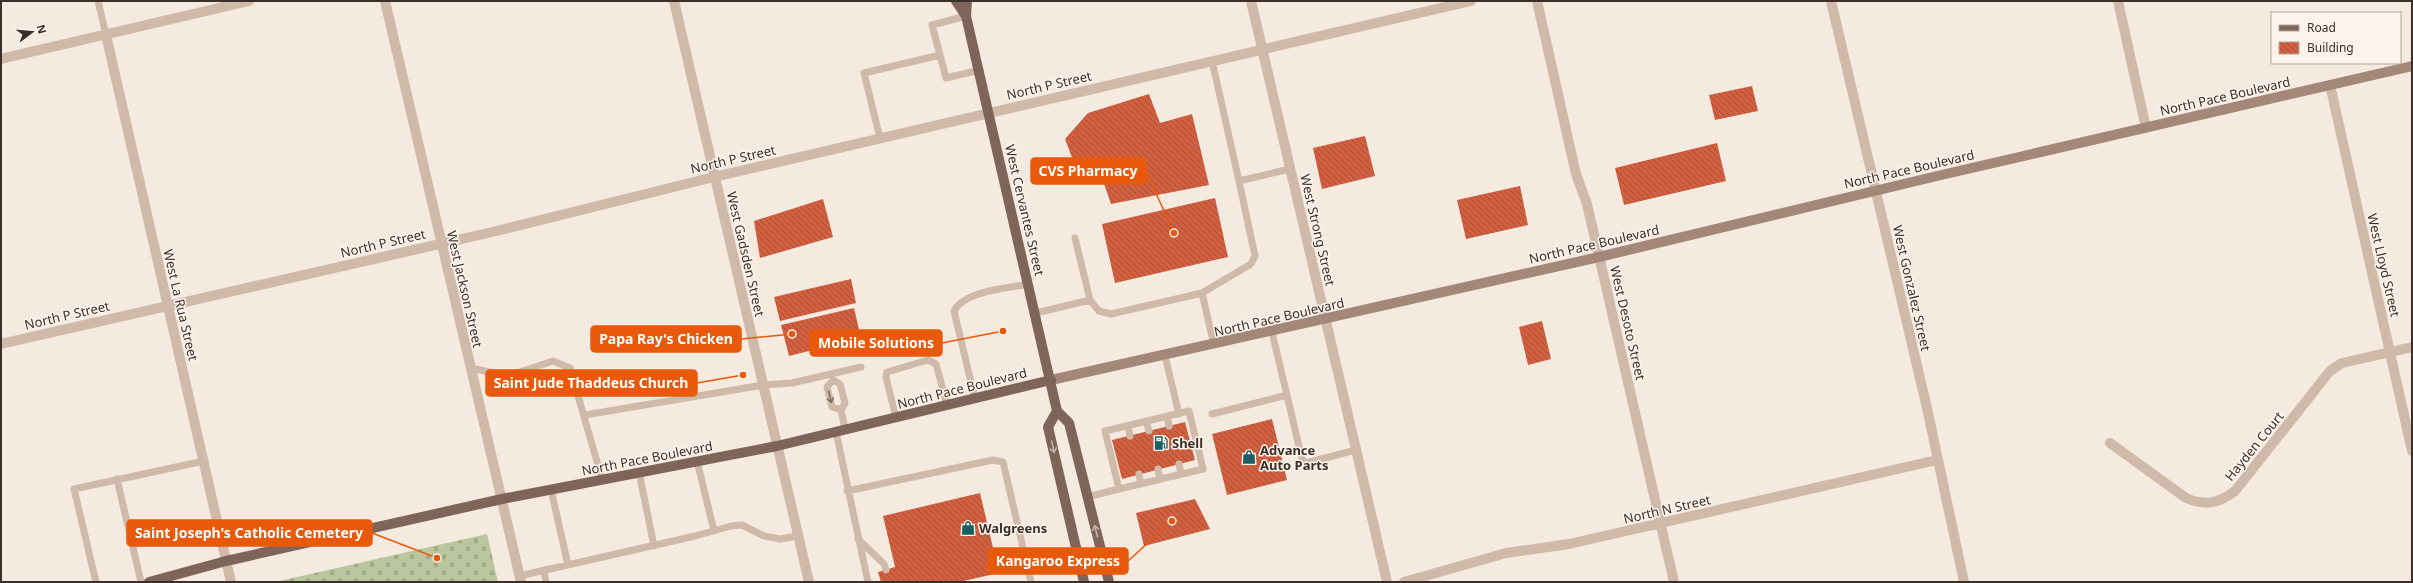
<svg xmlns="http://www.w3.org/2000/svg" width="2413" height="583" font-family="'Noto Sans',sans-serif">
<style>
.cemetery{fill:url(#cemetery-stones)}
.building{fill:url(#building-back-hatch)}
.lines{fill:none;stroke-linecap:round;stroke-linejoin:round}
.service{stroke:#cfb9a9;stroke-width:7}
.minor{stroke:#cfb9a9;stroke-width:10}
.tertiary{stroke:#cfb9a9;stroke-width:10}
.secondary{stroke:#a3887a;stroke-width:10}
.primary{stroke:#7f6559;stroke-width:10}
.oneway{stroke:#7e6d63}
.oneway2{stroke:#c4b4aa}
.labels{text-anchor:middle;stroke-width:3;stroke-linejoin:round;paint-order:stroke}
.street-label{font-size:13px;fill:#3c2f29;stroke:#fcf4ec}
.poi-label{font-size:13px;font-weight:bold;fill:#3c2f29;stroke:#fcf4ec;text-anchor:start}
.leader{fill:none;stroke:#e8590c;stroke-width:1.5}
.callout-dot{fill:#e8590c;stroke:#fcf4ec;stroke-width:1.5}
.callout{fill:#e8590c;stroke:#e8590c;stroke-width:1.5}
.callout-label{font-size:14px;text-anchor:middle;font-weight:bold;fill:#fff}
</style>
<defs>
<pattern id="cemetery-stones" width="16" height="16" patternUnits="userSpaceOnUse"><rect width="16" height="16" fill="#bac69d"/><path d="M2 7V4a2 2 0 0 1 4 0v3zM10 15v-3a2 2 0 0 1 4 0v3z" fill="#a1aa87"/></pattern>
<pattern id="building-back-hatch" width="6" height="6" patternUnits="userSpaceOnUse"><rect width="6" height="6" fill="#d16041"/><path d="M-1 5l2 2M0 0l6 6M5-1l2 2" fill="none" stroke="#ab5036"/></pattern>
</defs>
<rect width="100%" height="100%" fill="#f5eadf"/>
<path class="cemetery" d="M487,534L498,582H275Z"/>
<path class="building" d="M1752,86L1758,111L1715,120L1709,95Z
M1149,94L1160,123L1192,114L1209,185L1111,204L1101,175L1081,181L1065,139L1088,113Z
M1365,136L1375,176L1322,189L1313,148Z
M1717,143L1726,181L1624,205L1615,168Z
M1520,186L1528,225L1466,239L1457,200Z
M1215,198L1228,257L1115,283L1102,224Z
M823,199L833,237L760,258L754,221Z
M851,279L856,303L780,321L774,297Z
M854,308L861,338L789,356L781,325Z
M1542,321L1551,359L1528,365L1519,327Z
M1272,419L1287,480L1227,495L1212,434Z
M1185,422L1195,460L1122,479L1112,440Z
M980,493L999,573L959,582H881L878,572L895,567L883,516Z
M1195,499L1210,529L1144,546L1136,513Z"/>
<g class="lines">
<path class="service" d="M98,1L106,35
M940,55L946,78L980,70
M1212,61L1239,181L1290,169
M880,138L864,73L940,55L932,25L966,16
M1075,238L1090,300
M1036,313L1090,300L1099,311L1111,314L1202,293
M1272,332L1302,459L1306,463L1356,450
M1214,345L1202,293L1251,264L1255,256L1239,181
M1165,356L1179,414
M471,368L508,376L553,361L570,368L602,479
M833,380L840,384L845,403L841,410L845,429
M833,380L827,387L832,407L841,410
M975,399L954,311C964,291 1008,288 1029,284
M1189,411L1203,469L1119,489L1105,431Z
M1212,414L1287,395
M585,415L763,385L792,383L861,367
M1167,416L1169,426
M896,418L886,377L887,372L928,360L936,364L947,405
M1146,421L1149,431
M1128,426L1130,436
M836,432L868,582
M697,461L714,531
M1179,464L1181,474
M1158,469L1160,479
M639,472L654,546
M1139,474L1141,484
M117,479L141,582
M551,489L568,565
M847,491L993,460L1003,462L1031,582
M1087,497L1119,489
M858,539L884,564L886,570
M544,570L546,582
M519,576L695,536L731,526L742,525L764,536L780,539L798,536
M96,582L74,489L204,461"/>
<path class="minor" d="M674,1L809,582
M1251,1L1387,582
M1537,1L1576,174L1587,204L1674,582
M1831,1L1927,408L1964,582
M2118,1L2146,128
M106,35L231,582
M1,59L249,1
M2330,85L2412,451
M1,344L488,233L714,177L1471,1
M2110,443L2186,498C2205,506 2218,504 2235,491L2330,371L2342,363L2412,347
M1404,582L1506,553L1569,544L1937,460"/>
<path class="tertiary" d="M385,1L521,582"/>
<path class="secondary" d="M1051,380L1599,257L1937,176L2412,66"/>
<path class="primary" d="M956,1L966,16
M967,1L966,16L1057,411L1069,423L1109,582
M1057,411L1048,427L1084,582
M149,582L226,561L502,499L777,446L1051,380"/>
</g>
<defs><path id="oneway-shaft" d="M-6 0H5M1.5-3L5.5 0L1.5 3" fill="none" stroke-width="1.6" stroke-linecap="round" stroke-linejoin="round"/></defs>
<use class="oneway" href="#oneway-shaft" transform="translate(830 397) rotate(76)"/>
<g class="oneway2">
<use href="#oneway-shaft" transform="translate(1053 447) rotate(77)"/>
<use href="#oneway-shaft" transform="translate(1096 531) rotate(-104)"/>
</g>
<defs>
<symbol id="fuel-bare" viewBox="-9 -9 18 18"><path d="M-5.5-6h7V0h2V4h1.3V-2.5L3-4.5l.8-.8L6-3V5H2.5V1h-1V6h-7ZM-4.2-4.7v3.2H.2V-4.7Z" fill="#1a5f62" stroke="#fcf4ec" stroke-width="2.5" paint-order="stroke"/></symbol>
<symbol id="shop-bare" viewBox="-9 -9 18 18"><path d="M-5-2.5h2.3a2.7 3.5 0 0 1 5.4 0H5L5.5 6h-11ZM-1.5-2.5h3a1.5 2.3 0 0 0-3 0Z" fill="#1a5f62" stroke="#fcf4ec" stroke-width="2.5" paint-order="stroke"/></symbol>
</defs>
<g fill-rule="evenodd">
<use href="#fuel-bare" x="1151" y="433" width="20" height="20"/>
<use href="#shop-bare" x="1239" y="447" width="20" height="20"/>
<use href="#shop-bare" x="958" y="518" width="20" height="20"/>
</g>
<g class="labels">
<g class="street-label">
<text transform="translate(1049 85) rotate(-13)" y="5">North P Street</text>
<text transform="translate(2225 96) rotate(-13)" y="5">North Pace Boulevard</text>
<text transform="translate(733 159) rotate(-13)" y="5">North P Street</text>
<text transform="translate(1909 169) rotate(-13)" y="5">North Pace Boulevard</text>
<text transform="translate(1025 210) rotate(77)" y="5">West Cervantes Street</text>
<text transform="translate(1318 230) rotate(77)" y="5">West Strong Street</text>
<text transform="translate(383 243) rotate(-13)" y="5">North P Street</text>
<text transform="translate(1594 244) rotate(-13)" y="5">North Pace Boulevard</text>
<text transform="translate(746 254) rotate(77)" y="5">West Gadsden Street</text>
<text transform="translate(2384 265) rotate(77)" y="5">West Lloyd Street</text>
<text transform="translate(1912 288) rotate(77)" y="5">West Gonzalez Street</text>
<text transform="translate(465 289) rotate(77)" y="5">West Jackson Street</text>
<text transform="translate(181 305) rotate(77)" y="5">West La Rua Street</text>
<text transform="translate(67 315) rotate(-13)" y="5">North P Street</text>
<text transform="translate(1279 317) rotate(-13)" y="5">North Pace Boulevard</text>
<text transform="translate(1628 323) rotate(77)" y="5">West Desoto Street</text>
<text transform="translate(962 388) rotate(-14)" y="5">North Pace Boulevard</text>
<text transform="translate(2254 446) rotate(-51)" y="5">Hayden Court</text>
<text transform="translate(647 458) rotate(-11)" y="5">North Pace Boulevard</text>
<text transform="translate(1667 509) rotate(-13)" y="5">North N Street</text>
</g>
<g class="poi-label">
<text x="1172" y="448">Shell</text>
<text x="1260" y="455">Advance<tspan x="1260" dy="15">Auto Parts</tspan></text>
<text x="979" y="533">Walgreens</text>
</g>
</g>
<path class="leader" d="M1174 233L1146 171M792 334L741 339M1003 331L942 343M743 375L697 383M437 558L372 533M1172 521L1128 561"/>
<g class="callout-dot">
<circle cx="1174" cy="233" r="4"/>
<circle cx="792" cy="334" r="4"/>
<circle cx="1003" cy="331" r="4"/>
<circle cx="743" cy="375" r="4"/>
<circle cx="437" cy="558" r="4"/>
<circle cx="1172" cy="521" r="4"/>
</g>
<g class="callout">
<rect x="1031" y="158" width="115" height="26" rx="4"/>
<rect x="591" y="326" width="150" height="26" rx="4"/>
<rect x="810" y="330" width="132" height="26" rx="4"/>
<rect x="486" y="370" width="211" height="26" rx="4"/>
<rect x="127" y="520" width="245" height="26" rx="4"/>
<rect x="988" y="548" width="140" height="26" rx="4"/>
</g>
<g class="callout-label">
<text x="1088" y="176">CVS Pharmacy</text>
<text x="666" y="344">Papa Ray's Chicken</text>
<text x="876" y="348">Mobile Solutions</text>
<text x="591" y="388">Saint Jude Thaddeus Church</text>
<text x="249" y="538">Saint Joseph's Catholic Cemetery</text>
<text x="1058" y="566">Kangaroo Express</text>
</g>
<rect width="2413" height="583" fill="none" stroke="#3c2f29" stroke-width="4"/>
<rect x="2271" y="12" width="130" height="52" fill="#fcf4ec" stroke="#afa59e"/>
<rect x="2279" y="25" width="20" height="6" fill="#7f6559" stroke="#afa59e"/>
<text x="2307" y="32" font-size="12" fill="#3c2f29">Road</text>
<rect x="2279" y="42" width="20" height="12" fill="url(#building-back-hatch)" stroke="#afa59e"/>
<text x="2307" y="52" font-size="12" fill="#3c2f29">Building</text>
<g transform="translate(32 32) rotate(74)" stroke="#fcf4ec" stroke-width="3" paint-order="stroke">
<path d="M0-3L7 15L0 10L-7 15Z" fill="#3c2f29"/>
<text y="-6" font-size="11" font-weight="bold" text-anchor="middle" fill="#3c2f29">N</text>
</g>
</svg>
